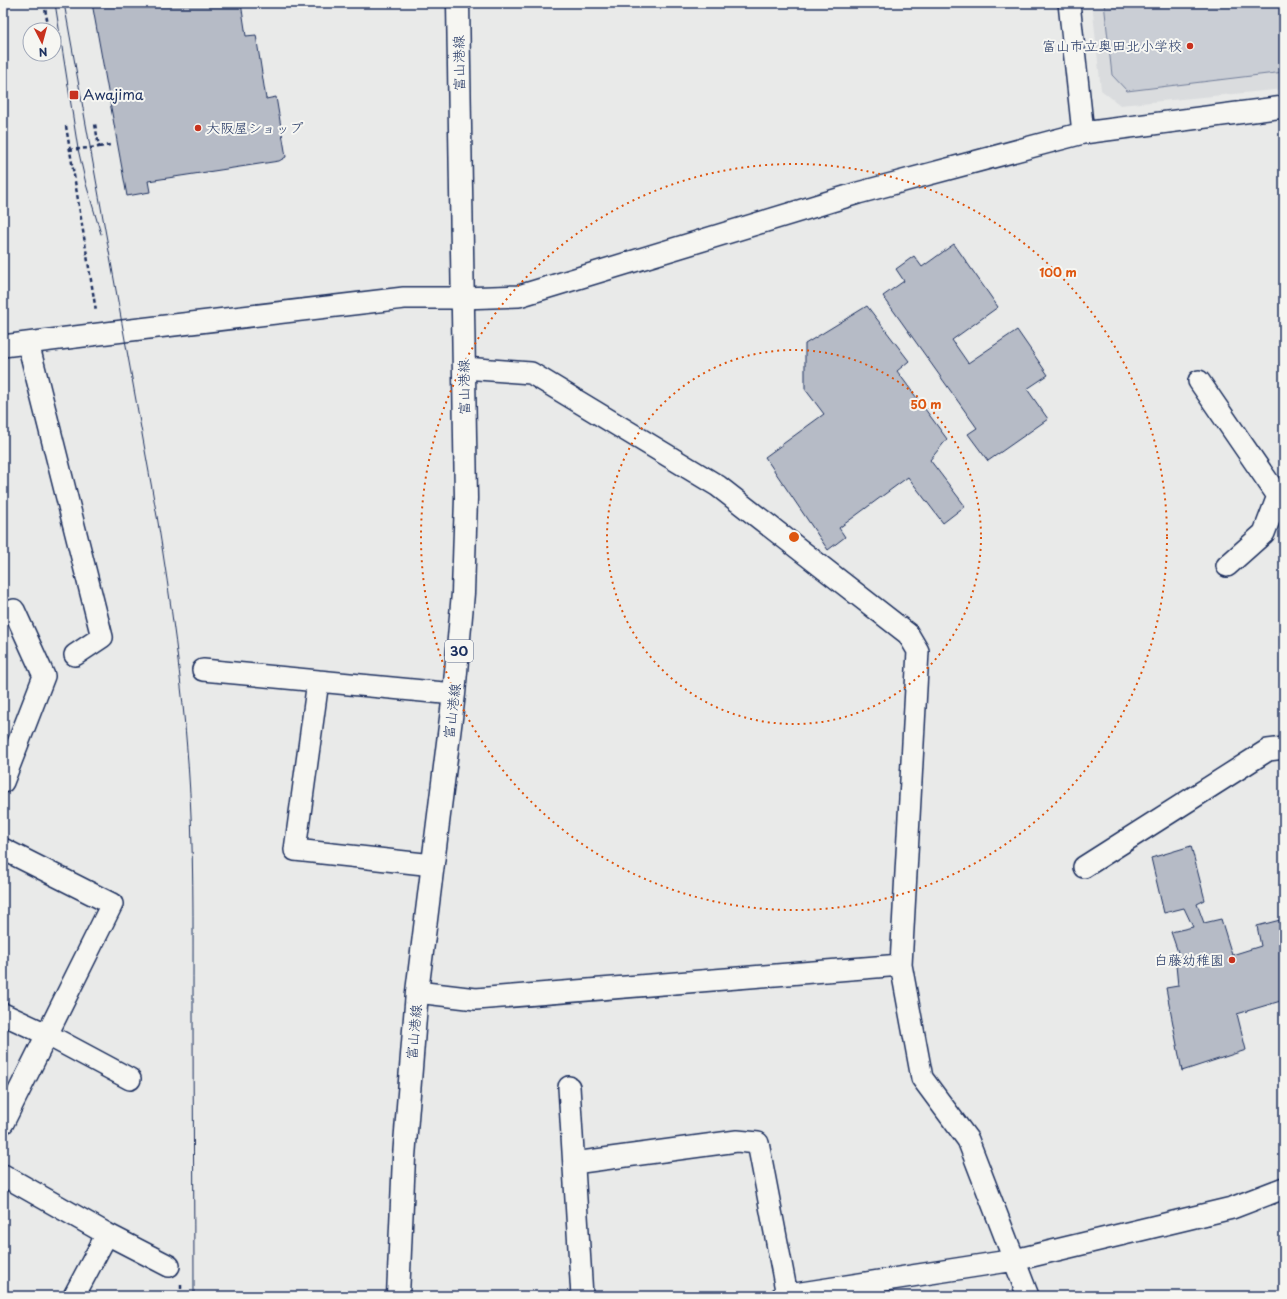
<svg xmlns="http://www.w3.org/2000/svg" width="1287" height="1299" font-family="'Playpen Sans','Klee One',sans-serif">
<style>
.built{fill:#dadcde}
.green{fill:#caced5;stroke:#727e9a}
.building{fill:#b6bbc6;stroke:#1b2f5e}
.lines{fill:none;stroke-linecap:round;stroke-linejoin:round}
.minor-casing{stroke:#1b2f5e;stroke-width:24}
.primary-casing{stroke:#1b2f5e;stroke-width:25}
.path{stroke:#1b2f5e;stroke-width:2.5;stroke-dasharray:4 3;stroke-linecap:butt}
.minor{stroke:#f6f6f2;stroke-width:21}
.primary{stroke:#f6f6f2;stroke-width:22}
.tram{stroke:#1b2f5e;stroke-width:1}
.ring{fill:none;stroke:#de5710;stroke-width:2;stroke-dasharray:2 4}
.poi-dot{fill:#c8321e;stroke:#f6f6f2;stroke-width:1.5}
.labels{text-anchor:middle;stroke-width:4;stroke-linejoin:round;paint-order:stroke}
.shield{fill:#f6f6f2;stroke:#5d6b8a;stroke-width:1}
.shield-label{font-size:13px;font-weight:bold;fill:#1b2f5e}
.poi-label{font-size:14px;fill:#1b2f5e;stroke:#f6f6f2;text-anchor:end}
.street-label{font-size:14px;fill:#1b2f5e;stroke:#f6f6f2}
.centre{fill:#de5710;stroke:#f6f6f2;stroke-width:2}
.ring-label{font-size:12px;text-anchor:middle;font-weight:bold;fill:#de5710;stroke:#f6f6f2;stroke-width:4;stroke-linejoin:round;paint-order:stroke}
</style>
<rect width="100%" height="100%" fill="#e9eae9"/>
<filter id="ink" filterUnits="userSpaceOnUse"><feTurbulence type="fractalNoise" baseFrequency=".025" numOctaves="2"/><feDisplacementMap in="SourceGraphic" scale="8" xChannelSelector="R" yChannelSelector="G"/><feConvolveMatrix kernelMatrix="1 2 1 2 8 2 1 2 1" color-interpolation-filters="sRGB"/></filter>
<g filter="url(#ink)">
<path class="built" d="M1092,3H1284V89L1120,105L1101,90Z"/>
<path class="green" d="M1104,3H1284V72L1127,91L1112,75Z"/>
<path class="building" d="M92,3H241L246,36L256,35L266,99L276,97L286,157L279,161L148,181L150,192L127,196Z
M954,244L998,307L952,340L968,363L1017,330L1048,375L1027,389L1048,419L988,461L968,434L977,428L883,296L904,281L896,269L914,256L922,267Z
M867,306L909,361L897,371L947,439L930,460L965,506L943,523L908,477L839,528L845,537L828,550L765,457L824,414L805,389V344Z
M1191,846L1205,900L1197,904L1204,923L1221,919L1232,955L1261,946L1257,926L1284,919V1000L1237,1014L1246,1050L1182,1071L1166,988L1178,986L1176,965L1182,964L1171,932L1193,927L1184,908L1164,913L1151,858Z"/>
<g class="lines">
<defs>
<path id="minor" d="M1069,3L1083,133
M28,343L102,637L75,655
M3,346L123,331L404,298H462L519,296L858,193L1083,133L1284,107
M464,368L531,373L718,486L908,634L918,651L901,965L922,1078L968,1140L1028,1296
M1199,381L1278,496L1284,493
M1227,566L1264,533L1278,496
M3,614L14,610L44,676L3,782
M203,670L454,694
M318,681L295,850L433,865
M3,849L112,904L3,1123
M1084,867L1268,750L1284,748
M417,992L476,999L901,965
M3,1014L46,1034L130,1079
M569,1087L582,1296
M574,1163L737,1141L758,1143L787,1295
M3,1175L107,1234L169,1266
M74,1296L107,1234
M782,1296L1015,1260L1232,1208L1284,1188"/>
<path id="primary" d="M398,1296L404,1157L417,992L454,694L463,593L466,498L458,3"/>
</defs>
<use href="#minor" class="minor-casing"/>
<use href="#primary" class="primary-casing"/>
<path class="path" d="M44,3L49,30
M53,54L54,57
M66,126L96,311
M99,147L110,145
M69,150L99,147L95,124
M181,1285V1296"/>
<use href="#minor" class="minor"/>
<use href="#primary" class="primary"/>
<path class="tram" d="M55,3L78,149L86,184L101,234
M64,3L158,522C171,602 182,681 188,762C194,843 193,926 193,1007C193,1104 194,1200 194,1296"/>
</g>
</g>
<g class="ring">
<circle cx="794" cy="537" r="187"/>
<circle cx="794" cy="537" r="373"/>
</g>
<g class="poi-dot">
<circle cx="1190" cy="46" r="4"/>
<rect x="69" y="90" width="10" height="10" rx="2"/>
<circle cx="198" cy="128" r="4"/>
<circle cx="1232" cy="960" r="4"/>
</g>
<g class="labels">
<rect class="shield" x="445" y="640" width="28" height="22" rx="3"/>
<g class="shield-label">
<text x="459" y="656">30</text>
</g>
<g class="poi-label">
<text x="1182" y="51">富山市立奥田北小学校</text>
<text x="83" y="100" text-anchor="start">Awajima</text>
<text x="206" y="133" text-anchor="start">大阪屋ショップ</text>
<text x="1224" y="965">白藤幼稚園</text>
</g>
<g class="street-label">
<text transform="translate(459 63) rotate(-91)" y="5">富山港線</text>
<text transform="translate(464 387) rotate(-91)" y="5">富山港線</text>
<text transform="translate(452 711) rotate(-83)" y="5">富山港線</text>
<text transform="translate(414 1032) rotate(-85)" y="5">富山港線</text>
</g>
</g>
<circle cx="794" cy="537" r="6" class="centre"/>
<g class="ring-label">
<text x="1058" y="277">100 m</text>
<text x="926" y="409">50 m</text>
</g>
<rect width="1287" height="1299" fill="none" stroke="#f6f6f2" stroke-width="16"/>
<rect x="8" y="8" width="1271" height="1283" fill="none" stroke="#1b2f5e" stroke-width="1.5" filter="url(#ink)"/>
<g transform="translate(42 42) rotate(174)"><circle r="19" fill="#f6f6f2" stroke="#9ea6b7"/>
<path d="M0-3L7 15L0 10L-7 15Z" fill="#c8321e"/>
<text y="-6" font-size="11" font-weight="bold" text-anchor="middle" fill="#1b2f5e">N</text>
</g>
</svg>
